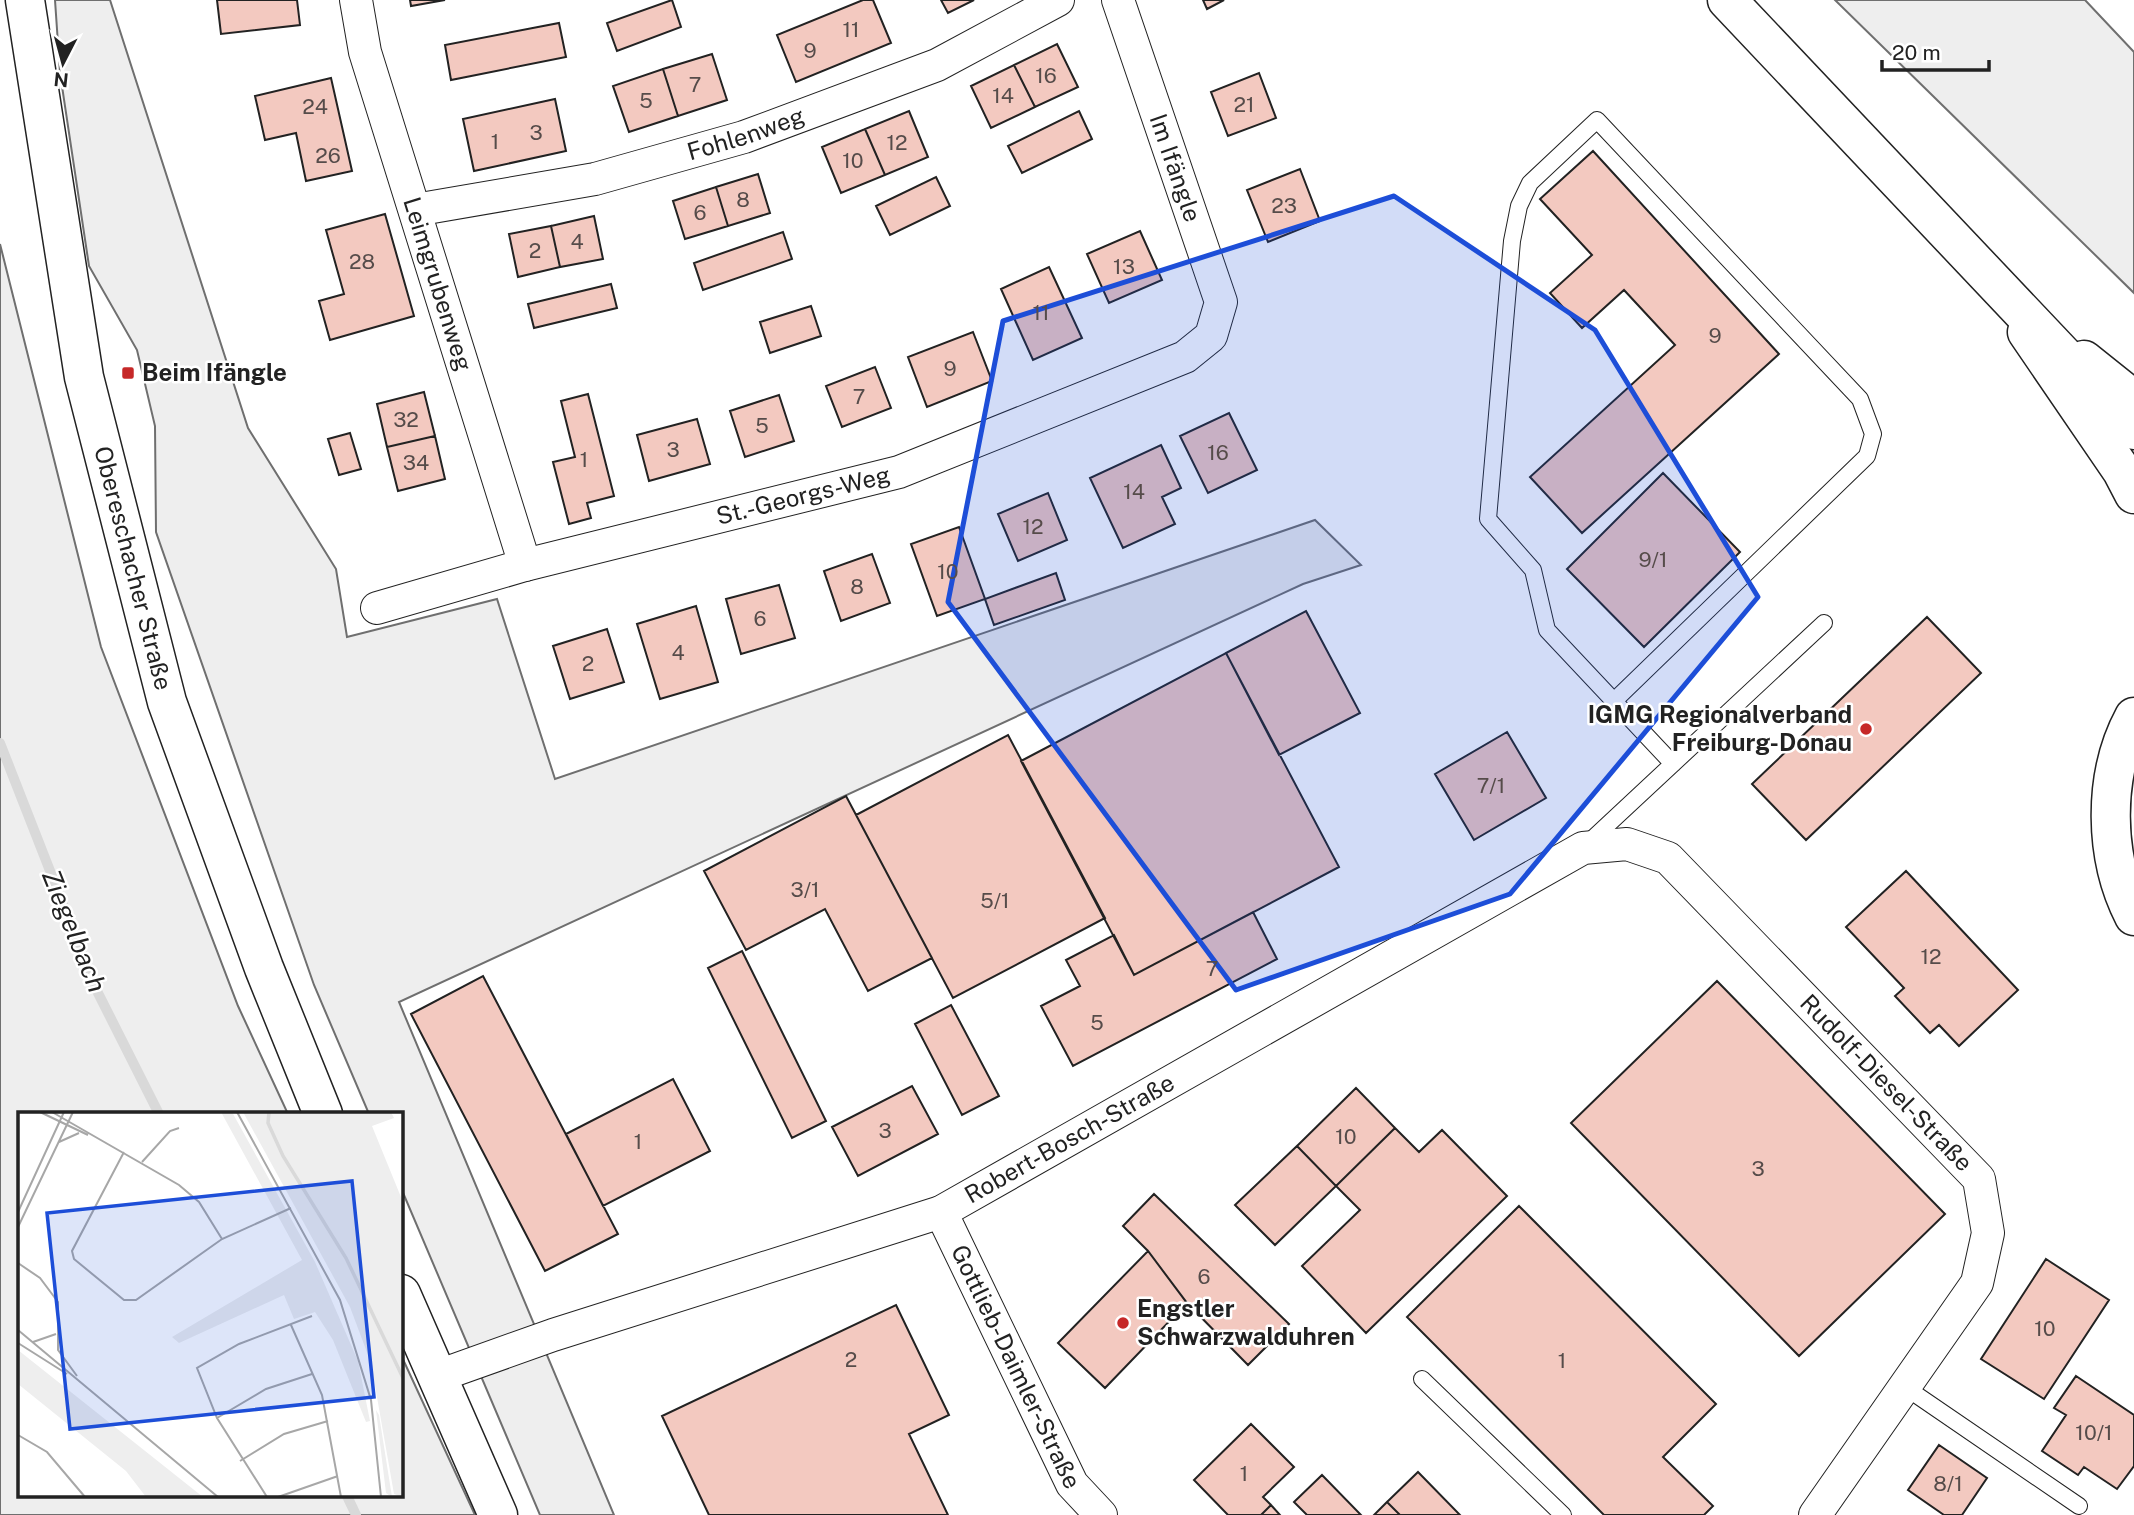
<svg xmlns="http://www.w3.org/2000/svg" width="2134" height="1515" font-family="'Public Sans',sans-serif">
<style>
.green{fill:#eee;stroke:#6f6f6f;stroke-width:2}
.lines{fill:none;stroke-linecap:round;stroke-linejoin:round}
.stream{stroke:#d9d9d9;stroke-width:10}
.building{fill:#f3c9c0;stroke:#222;stroke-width:2}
.lane-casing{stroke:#222;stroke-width:18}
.street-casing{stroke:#222;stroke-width:34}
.secondary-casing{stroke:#222;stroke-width:41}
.primary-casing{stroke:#222;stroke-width:41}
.lane{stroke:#fff;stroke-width:16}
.street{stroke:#fff;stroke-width:32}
.secondary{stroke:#fff;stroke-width:38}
.primary{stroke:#fff;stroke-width:38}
.marked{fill:#1d4ed8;fill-opacity:0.2;stroke:#1d4ed8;stroke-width:5;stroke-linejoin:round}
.poi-dot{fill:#c62828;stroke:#fff;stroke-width:2.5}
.labels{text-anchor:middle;stroke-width:5;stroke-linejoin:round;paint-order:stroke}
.number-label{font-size:21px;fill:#564c4a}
.street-label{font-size:24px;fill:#222;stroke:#fff}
.poi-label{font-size:24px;font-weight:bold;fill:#222;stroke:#fff;text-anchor:start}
.water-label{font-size:26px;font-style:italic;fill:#222;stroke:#fff}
.inset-river{fill:none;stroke:#d9d9d9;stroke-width:3.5}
.inset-road{fill:none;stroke:#a7a7a7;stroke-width:2}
.view{fill:#1d4ed8;fill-opacity:0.15;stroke:#1d4ed8;stroke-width:3.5}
.inset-edge{fill:none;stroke:#222;stroke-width:3.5}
</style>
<rect width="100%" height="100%" fill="#fff"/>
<path class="green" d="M55,0H110L248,428L336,569L347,637L497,599L555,779L1315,520L1361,565L1303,584L399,1002L614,1515H540L401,1188V1114H369L314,985L156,532L155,426L137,350L89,266L60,73Z
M1835,0H2085L2134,52V293Z
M0,244L101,647L238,1006L288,1114H19V1496H401V1355L475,1515H0Z"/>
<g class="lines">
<path class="stream" d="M0,743L97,991L159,1114
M347,1496L356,1515"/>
</g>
<path class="building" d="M217,0H297L300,25L221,34Z
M410,0H445L411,6Z
M672,0L681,27L617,51L607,23Z
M863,0H873L891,43L796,82L777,35Z
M941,0H974L948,13Z
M1203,0H1224L1207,9Z
M559,23L566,57L451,80L445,45Z
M1057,44L1078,87L1035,107L1014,65Z
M712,54L727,100L678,116L663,69Z
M1014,65L1035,107L991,128L971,86Z
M663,69L678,116L629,132L613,86Z
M1259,73L1276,118L1228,136L1211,92Z
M331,78L352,171L306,181L296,133L265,140L255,96Z
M555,99L566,151L474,171L463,119Z
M909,111L928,157L885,175L865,129Z
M1079,111L1092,139L1022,173L1008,146Z
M865,129L885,175L841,193L822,147Z
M1593,151L1779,354L1582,533L1530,477L1675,345L1624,290L1582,328L1550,293L1592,255L1540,199Z
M1300,169L1320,221L1268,242L1247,190Z
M758,174L770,213L728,226L716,187Z
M936,177L950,206L890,235L876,206Z
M716,187L728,226L685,239L673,201Z
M385,214L414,316L330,340L319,301L344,294L326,230Z
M594,216L603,259L560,267L551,226Z
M551,226L560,267L518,277L509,234Z
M1140,231L1162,280L1109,303L1087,254Z
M783,232L792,259L703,290L694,263Z
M1049,267L1082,338L1033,360L1001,289Z
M611,284L617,308L534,328L528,304Z
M811,306L821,336L770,353L760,322Z
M973,332L992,381L927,407L908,357Z
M875,367L891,408L842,427L826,386Z
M424,392L435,436L387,447L377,404Z
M588,394L614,496L587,503L591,518L569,524L553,462L575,457L561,401Z
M779,395L794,441L745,457L730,411Z
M1229,413L1257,470L1208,493L1180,436Z
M697,419L710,464L649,481L637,435Z
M350,433L361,469L339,475L328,439Z
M435,436L445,479L398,491L387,447Z
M1161,445L1181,488L1162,497L1175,524L1123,548L1090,478Z
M1663,473L1740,552L1644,647L1567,569Z
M1048,493L1067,540L1018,561L998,514Z
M959,527L985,599L937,616L911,544Z
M872,554L890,603L841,621L824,571Z
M1056,573L1065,600L994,625L985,599Z
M779,585L795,638L741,654L726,599Z
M696,606L718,682L660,699L637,624Z
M1306,611L1360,713L1279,755L1226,653Z
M1927,617L1981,673L1806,840L1752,784Z
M607,629L624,682L570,699L553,646Z
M1226,653L1339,867L1134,975L1021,761Z
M1507,732L1546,798L1474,840L1435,774Z
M1008,735L1105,918L953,998L856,815Z
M846,796L932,958L868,991L825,909L746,950L704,871Z
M1906,871L2018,990L1959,1046L1939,1025L1930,1033L1895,996L1904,988L1846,927Z
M1253,912L1277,959L1073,1066L1041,1006L1080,986L1066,960L1114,935L1134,975Z
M742,951L826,1121L792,1138L708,968Z
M483,976L618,1234L545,1271L411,1014Z
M1717,981L1945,1214L1799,1356L1571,1123Z
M951,1005L999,1096L962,1115L915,1024Z
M673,1079L710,1151L603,1206L566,1134Z
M912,1086L938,1134L858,1176L832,1127Z
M1356,1088L1395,1128L1336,1186L1297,1146Z
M1395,1128L1419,1152L1442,1130L1507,1196L1366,1333L1302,1266L1360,1210L1336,1186Z
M1297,1146L1336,1186L1275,1245L1235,1205Z
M1154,1194L1289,1324L1248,1365L1187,1303L1148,1251L1123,1226Z
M1519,1206L1716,1404L1663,1457L1713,1506L1704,1515H1604L1407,1317Z
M1148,1251L1187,1303L1105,1388L1058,1343Z
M2046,1259L2109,1300L2044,1399L1981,1359Z
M896,1305L949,1415L909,1434L948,1515H709L662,1416Z
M2076,1376L2134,1415V1466L2117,1489L2084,1467L2078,1475L2042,1451L2066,1415L2054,1408Z
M1251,1424L1294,1467L1263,1497L1271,1505L1261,1515H1228L1194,1480Z
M1939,1445L1987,1478L1962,1515H1944L1908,1490Z
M1418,1472L1460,1515H1400L1387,1502Z
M1322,1475L1361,1515H1307L1294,1502Z
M1387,1502L1400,1515H1374Z
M1271,1505L1280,1515H1261Z"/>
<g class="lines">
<defs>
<path id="lane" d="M1614,701L1867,456L1873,434L1860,399L1597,120L1530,183L1519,206L1512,241L1488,519L1533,570L1547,630L1673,764
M1588,843L1824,623
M1422,1379L1563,1515
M1905,1387L2079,1506"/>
<g id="street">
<path id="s1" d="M356,0L365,52L525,565"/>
<path id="s2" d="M415,210L595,179L744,137L937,65L1058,0"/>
<path id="s3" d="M377,608L525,565L899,472L1185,357L1211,336L1221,302L1118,0"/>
<path id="s4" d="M941,1212L1072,1484L1101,1515"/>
<path id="s5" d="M438,1376L553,1335L941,1212L1583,848L1627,844L1668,858L1979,1179L1988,1233L1977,1283L1815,1515"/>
</g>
<g id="secondary">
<path id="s6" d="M25,0L84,377L167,702L264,968L323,1114"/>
<path d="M2027,332L2122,471L2134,494"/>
<path d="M2084,360L2134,400"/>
<path d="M2134,717C2102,776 2104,858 2134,916"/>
<path d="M401,1294L498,1515"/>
</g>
<path id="primary" d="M1727,0L2134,430"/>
</defs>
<use href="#lane" class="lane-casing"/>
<use href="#street" class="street-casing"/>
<use href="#secondary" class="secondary-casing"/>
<use href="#primary" class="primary-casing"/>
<use href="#lane" class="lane"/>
<use href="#street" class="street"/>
<use href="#secondary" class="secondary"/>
<use href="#primary" class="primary"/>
</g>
<path class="marked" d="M1394,196L1595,330L1758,597L1510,894L1236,990L948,602L1003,321Z"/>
<g class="poi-dot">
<rect x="121" y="366" width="14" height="14" rx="3.5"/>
<circle cx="1866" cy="729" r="7"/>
<circle cx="1123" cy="1323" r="7"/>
</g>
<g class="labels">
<g class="number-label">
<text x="851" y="37">11</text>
<text x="810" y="58">9</text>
<text x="1046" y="83">16</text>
<text x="695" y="92">7</text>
<text x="1003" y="103">14</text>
<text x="646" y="108">5</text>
<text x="1244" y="112">21</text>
<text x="315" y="114">24</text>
<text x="536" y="140">3</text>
<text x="495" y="149">1</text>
<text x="897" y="150">12</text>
<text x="328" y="163">26</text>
<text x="853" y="168">10</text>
<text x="743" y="207">8</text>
<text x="1284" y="213">23</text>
<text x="700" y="220">6</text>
<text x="577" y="249">4</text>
<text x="535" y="258">2</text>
<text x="362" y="269">28</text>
<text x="1124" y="274">13</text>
<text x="1041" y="320">11</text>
<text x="1715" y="343">9</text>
<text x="950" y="376">9</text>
<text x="859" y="404">7</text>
<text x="406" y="427">32</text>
<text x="762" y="433">5</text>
<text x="673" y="457">3</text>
<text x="1218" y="460">16</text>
<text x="584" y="467">1</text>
<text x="416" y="470">34</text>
<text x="1134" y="499">14</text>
<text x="1033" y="534">12</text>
<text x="1653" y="567">9/1</text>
<text x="948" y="579">10</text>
<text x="857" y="594">8</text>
<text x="760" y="626">6</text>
<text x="678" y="660">4</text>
<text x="588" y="671">2</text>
<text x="1491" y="793">7/1</text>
<text x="805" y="897">3/1</text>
<text x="995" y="908">5/1</text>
<text x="1931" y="964">12</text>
<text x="1212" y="976">7</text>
<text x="1097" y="1030">5</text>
<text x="885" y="1138">3</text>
<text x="1346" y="1144">10</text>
<text x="638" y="1149">1</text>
<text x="1758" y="1176">3</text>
<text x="1204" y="1284">6</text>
<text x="2045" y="1336">10</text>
<text x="851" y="1367">2</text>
<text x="1562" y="1368">1</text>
<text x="2094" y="1440">10/1</text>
<text x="1244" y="1481">1</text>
<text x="1948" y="1491">8/1</text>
</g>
<g class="street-label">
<text dy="8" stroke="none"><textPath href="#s2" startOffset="340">Fohlenweg</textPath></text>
<text transform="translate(1175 168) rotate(71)" y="8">Im Ifängle</text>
<text dy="8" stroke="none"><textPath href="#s1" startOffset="296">Leimgrubenweg</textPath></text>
<text dy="8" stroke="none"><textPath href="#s3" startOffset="441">St.-Georgs-Weg</textPath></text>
<text dy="8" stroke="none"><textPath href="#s6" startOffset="579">Obereschacher Straße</textPath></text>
<text dy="8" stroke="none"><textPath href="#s5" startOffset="1668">Rudolf-Diesel-Straße</textPath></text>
<text dy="8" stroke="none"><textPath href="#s5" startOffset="677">Robert-Bosch-Straße</textPath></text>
<text dy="8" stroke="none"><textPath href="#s4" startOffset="172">Gottlieb-Daimler-Straße</textPath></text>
</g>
<g class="poi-label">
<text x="142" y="381">Beim Ifängle</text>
<text x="1852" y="723" text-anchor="end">IGMG Regionalverband<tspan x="1852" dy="28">Freiburg-Donau</tspan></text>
<text x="1137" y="1317">Engstler<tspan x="1137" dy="28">Schwarzwalduhren</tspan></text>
</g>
<g class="water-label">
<text transform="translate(74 931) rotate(68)" y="9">Ziegelbach</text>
</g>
</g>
<g transform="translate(18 1112)">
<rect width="385" height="385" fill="#fff"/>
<path d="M203,0H214L297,150L340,249L352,309L348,310L315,228L297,200L276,207L266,183L161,231L154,225L284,148ZM225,0H373L376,6L354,14L385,90V385L376,382L353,251L332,195ZM0,238L185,385H128L108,359L0,272ZM358,298L361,303L374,385L368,381Z" fill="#eee"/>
<path class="inset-river" d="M251,0L250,11L265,44L328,146L385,266"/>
<path class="inset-road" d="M22,0L70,23M34,0L161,73L181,90L204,127M219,0L322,188L353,288L363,385M41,30L61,21M106,40L54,139L56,147L106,188H118L204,127L273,96M124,50L152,19L161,16M0,100L46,0M0,115L55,0M0,151L22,166L40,190V238L59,264M273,213L304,283L323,385M0,218L200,385M15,230L38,222M0,231L49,262M199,306L248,277L294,262M0,323L29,340L67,385M222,349L266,322L310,309M249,385L199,306L179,256L221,232L294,204M260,385L320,364"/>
<path class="view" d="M334,69L356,285L52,317L29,101Z"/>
<rect width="385" height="385" class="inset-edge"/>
</g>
<g transform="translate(63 63) rotate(186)" stroke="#ffffff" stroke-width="5" paint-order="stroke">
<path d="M0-5L12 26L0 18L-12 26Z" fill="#222222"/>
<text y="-10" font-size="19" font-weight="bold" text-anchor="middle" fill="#222222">N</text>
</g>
<path d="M1882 60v10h107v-10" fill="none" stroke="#222222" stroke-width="3.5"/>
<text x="1892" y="60" font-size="21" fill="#222222" stroke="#ffffff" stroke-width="5" paint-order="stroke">20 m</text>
</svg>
